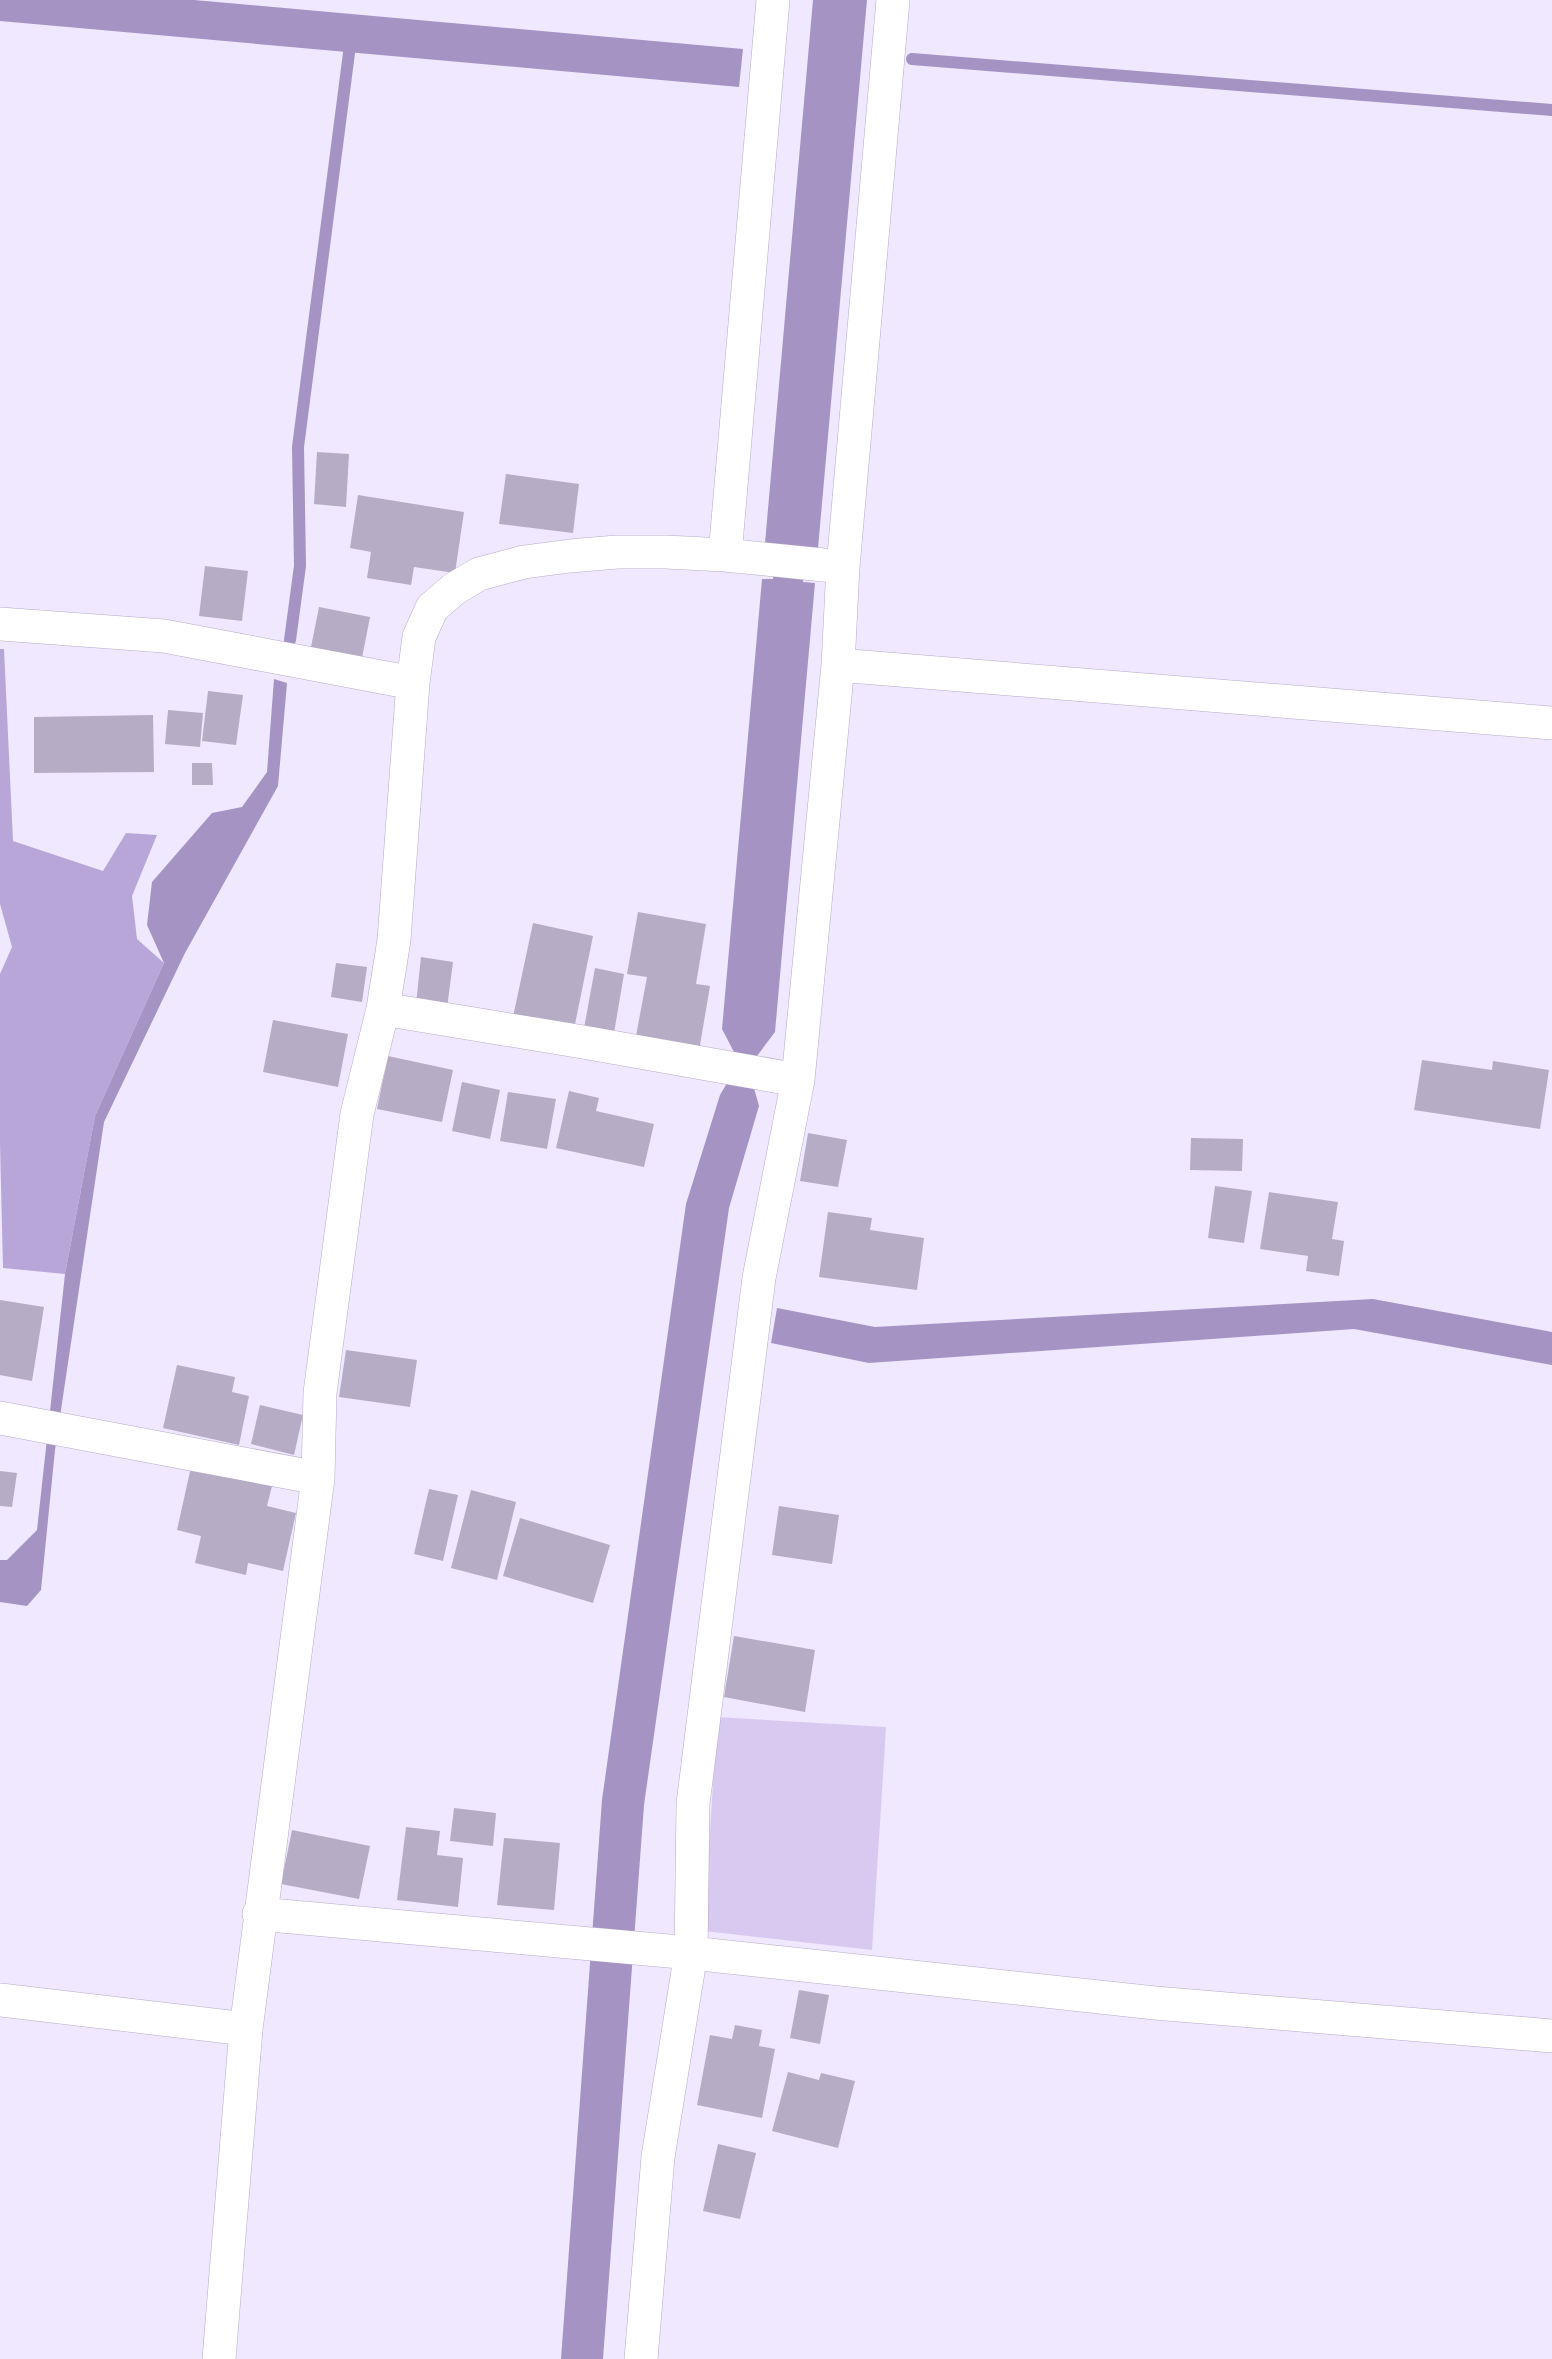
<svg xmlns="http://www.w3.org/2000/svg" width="1552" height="2359" font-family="Ubuntu,sans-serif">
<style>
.green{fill:#d8c9f1}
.forest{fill:#b9a6d8}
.water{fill:#a593c4}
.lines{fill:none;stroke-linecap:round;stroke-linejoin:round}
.stream{stroke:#a593c4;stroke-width:12}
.building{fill:#b6acc6}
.minor-casing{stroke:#b5abc6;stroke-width:34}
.minor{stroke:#fff;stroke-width:33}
</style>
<rect width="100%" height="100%" fill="#f0e8fe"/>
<path class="green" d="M717,1717L886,1727L872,1950L704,1931Z"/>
<path class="forest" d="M0,649H4L13,841L103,871L126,833L157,835L132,896L137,939L164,963L95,1116L65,1274L3,1268L0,1144V974L12,947L0,904Z"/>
<path class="water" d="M0,0H194L743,49L739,87L0,21Z
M813,0H867L818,548L806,547L803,582L815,583L775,1032L754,1060L752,1081L759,1106L729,1208L644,1805L603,2359H561L602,1800L686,1204L720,1095L730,1078L735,1054L722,1029L762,579H773L776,544L765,543Z
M274,679L287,683L278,786L185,953L104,1122L55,1450L41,1590L27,1606L0,1602V1560H7L37,1530L65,1274L95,1116L164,963L147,925L152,882L212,813L242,807L267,772Z
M1373,1299L1552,1332V1365L1354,1329L869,1363L771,1343L777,1308L875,1327Z"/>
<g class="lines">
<path class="stream" d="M912,59L1552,110
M290,640L300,566L298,447L349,53"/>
</g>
<path class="building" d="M317,452L349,454L346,507L314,504Z
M506,474L579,484L573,533L499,524Z
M358,495L464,512L455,573L414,567L411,585L367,578L371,552L350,548Z
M205,566L248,571L242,621L199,616Z
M319,607L370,617L362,658L311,647Z
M208,691L243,695L236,745L202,741Z
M168,710L203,713L200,747L165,744Z
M153,715L154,772L34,773V717Z
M192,763H212L213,785H192Z
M638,912L706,924L696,984L710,986L699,1051L635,1041L647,977L627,974Z
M533,923L593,936L574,1029L513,1017Z
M421,957L453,962L447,1008L416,1004Z
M336,963L367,967L362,1002L331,997Z
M595,968L624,974L614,1033L584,1028Z
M273,1020L348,1034L338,1087L263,1072Z
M388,1056L453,1070L442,1122L377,1109Z
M1422,1060L1492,1070L1493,1061L1549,1070L1540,1129L1414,1110Z
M462,1082L500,1090L490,1139L452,1131Z
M569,1091L599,1098L596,1111L654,1124L644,1167L556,1148Z
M508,1092L556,1099L547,1149L500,1141Z
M808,1133L847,1140L838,1187L800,1181Z
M1191,1138L1243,1139L1242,1171L1190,1170Z
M1215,1186L1252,1191L1244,1243L1208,1238Z
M1269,1192L1338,1202L1332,1239L1344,1241L1339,1276L1306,1271L1308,1256L1260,1249Z
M828,1212L872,1218L870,1230L924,1238L917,1290L819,1277Z
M0,1300L44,1307L32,1381L0,1375Z
M346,1350L417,1360L410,1407L339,1397Z
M177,1365L235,1377L232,1392L249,1396L239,1445L163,1428Z
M260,1405L303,1415L294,1455L251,1444Z
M191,1467L272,1486L267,1506L296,1513L283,1571L248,1563L246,1575L195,1563L201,1536L177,1530Z
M0,1471L17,1473L12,1507L0,1506Z
M429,1489L458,1495L443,1561L414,1554Z
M471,1490L516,1502L497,1580L451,1568Z
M779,1506L839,1515L832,1564L772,1555Z
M520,1518L610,1545L593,1603L503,1576Z
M734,1636L815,1650L805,1712L724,1697Z
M454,1808L496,1813L493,1846L450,1841Z
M406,1827L440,1831L437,1855L463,1858L458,1907L397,1900Z
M292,1830L370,1846L359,1899L281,1884Z
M504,1838L560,1843L554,1910L497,1905Z
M799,1990L829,1995L820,2044L790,2038Z
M735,2025L762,2030L759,2046L775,2049L762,2118L697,2105L710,2035L732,2039Z
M788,2072L819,2080L821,2073L855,2081L838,2148L772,2131Z
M718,2144L756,2153L740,2219L703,2211Z"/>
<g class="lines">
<defs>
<path id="minor" d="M725,555L773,0
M843,567L893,0
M0,624L164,636L413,683
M838,665L1552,723
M383,1009L583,1042L798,1080
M0,1418L318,1478
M259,1914L691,1953L1155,2003L1552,2036
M0,2000L246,2029
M219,2359L246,2029L318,1478L320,1393L357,1114L383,1009L394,940L413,683L419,637L432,608L454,589L479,574L524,562L570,556L617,552H666L725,555L843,567L838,665L798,1080L759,1278L693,1804L691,1953L658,2157L641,2359"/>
</defs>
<use href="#minor" class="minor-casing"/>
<use href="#minor" class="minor"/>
</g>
</svg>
